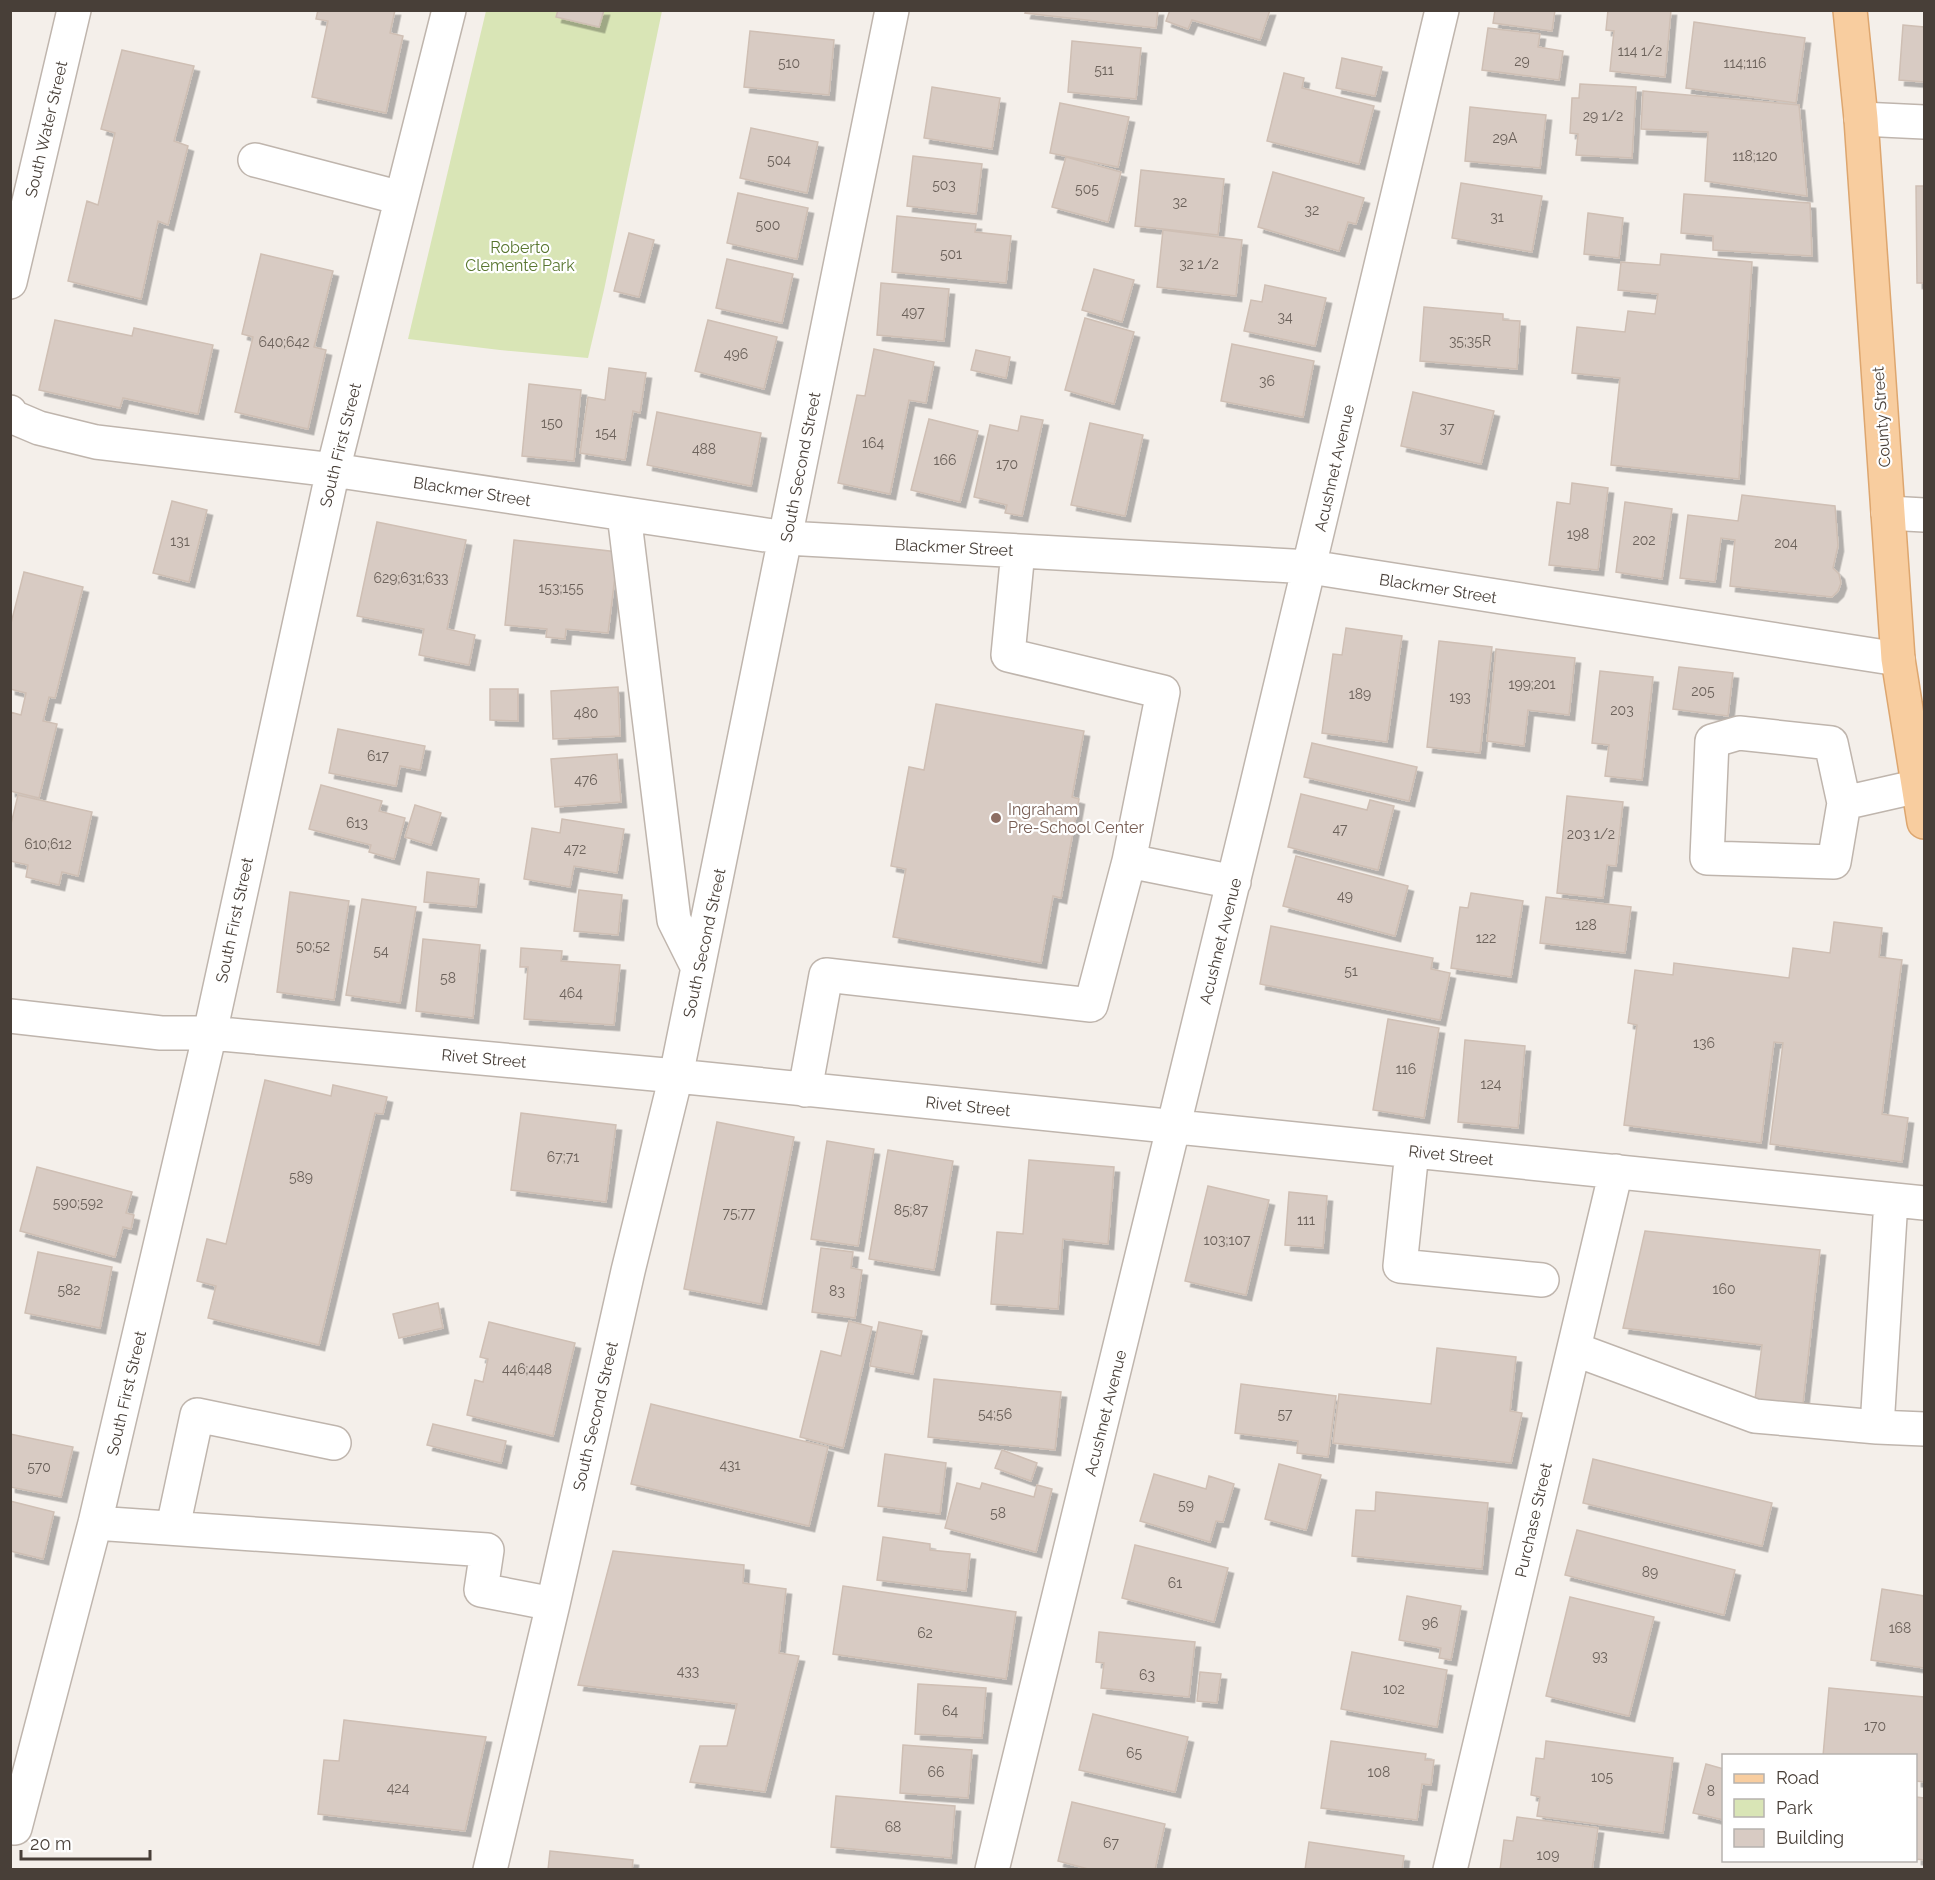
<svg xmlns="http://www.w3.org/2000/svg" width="1935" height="1880" font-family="Raleway,sans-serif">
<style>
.green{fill:#d9e5b6}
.building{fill:#d8cbc3;stroke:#cfbfb4;stroke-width:1.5;filter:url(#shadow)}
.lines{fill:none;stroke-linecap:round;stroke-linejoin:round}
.minor-casing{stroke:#bfb5ad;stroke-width:36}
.major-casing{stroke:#dda66f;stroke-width:36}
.minor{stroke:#fff;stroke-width:33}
.major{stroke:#f8cd9f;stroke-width:33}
.education-dot{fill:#8d6e63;stroke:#fff;stroke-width:2}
.labels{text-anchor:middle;stroke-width:4.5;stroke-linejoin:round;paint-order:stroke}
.number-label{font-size:14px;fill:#6c625b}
.street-label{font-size:16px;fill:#483f38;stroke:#fff}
.park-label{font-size:16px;fill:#58762f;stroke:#fff}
.education-label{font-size:16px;fill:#785e54;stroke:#fff;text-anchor:start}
</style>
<defs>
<filter id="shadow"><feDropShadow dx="5.5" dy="5.5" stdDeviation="0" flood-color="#0004"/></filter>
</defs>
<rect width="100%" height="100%" fill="#f4efea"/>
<path class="green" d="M486,11H662L604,290L588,358L500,350L408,339Z"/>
<path class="building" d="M318,10H395L390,33L403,36L386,113L312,97L328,21L316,19Z
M558,10H604L599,27L556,17Z
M1026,10H1158L1156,28L1025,13Z
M1170,10H1270L1260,40L1192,20L1188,29L1166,21Z
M1495,10H1555L1552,31L1493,23Z
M1608,10H1671L1665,77L1610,71L1614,31L1606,30Z
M1694,22L1805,38L1796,103L1686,88Z
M1903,25L1924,27V82L1899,80Z
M1488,28L1540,34L1538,47L1563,51L1559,80L1482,70Z
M750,31L834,40L829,95L744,87Z
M1072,41L1141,48L1136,99L1068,92Z
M122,50L194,66L174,141L188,146L168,225L158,221L141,299L68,281L87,201L98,205L115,133L101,129Z
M1342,58L1382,67L1375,96L1336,88Z
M1284,73L1304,78L1302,88L1374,106L1359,164L1267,141Z
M1580,84L1636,87L1632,158L1576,155L1578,134L1570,133L1572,98H1579Z
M932,87L1000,98L992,149L924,138Z
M1643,91L1799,105L1807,196L1705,181L1708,132L1641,129Z
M1060,103L1129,117L1118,167L1050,153Z
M1470,107L1546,115L1540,168L1465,161Z
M751,128L818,142L807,193L740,178Z
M913,156L982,164L976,214L907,206Z
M1066,157L1121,172L1108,222L1052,207Z
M1141,170L1224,179L1218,235L1135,226Z
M1273,172L1364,198L1356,224L1348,222L1339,251L1258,227Z
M1461,183L1542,196L1532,252L1452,238Z
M1916,186H1924V283H1917Z
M738,193L808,208L797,259L727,243Z
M1684,194L1810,203L1812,256L1713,250V236L1681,233Z
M1588,213L1623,218L1619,258L1584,254Z
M897,216L976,224L975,232L1011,236L1006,283L892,272Z
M1163,230L1242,240L1236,296L1157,287Z
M629,233L654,240L639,297L614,291Z
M261,254L333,271L314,347L326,350L308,429L235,412L253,337L242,334Z
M1661,254L1752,262L1739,479L1611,465L1620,378L1572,373L1577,327L1625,332L1628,311L1655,314L1658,294L1618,290L1621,262L1660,265Z
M727,259L793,274L782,323L716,308Z
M1094,269L1134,280L1122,322L1082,310Z
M881,283L949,289L944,341L877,335Z
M1265,285L1326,298L1315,346L1244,331L1251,300L1262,302Z
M1424,307L1503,314V320L1520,321L1517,369L1420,361Z
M1085,318L1134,332L1114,404L1065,390Z
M55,320L132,336L134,328L213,345L198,414L123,398L120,408L39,390Z
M708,320L777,337L764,389L695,371Z
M1232,344L1314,361L1303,417L1221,401Z
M874,349L934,362L926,403L909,400L890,494L838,483L857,395L865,396Z
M976,350L1010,357L1006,378L971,370Z
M609,368L646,373L640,413L633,411L625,460L580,453L588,397L605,400Z
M529,384L581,390L574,461L522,456Z
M1413,392L1494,411L1481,464L1401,446Z
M657,412L761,433L751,486L647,465Z
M1021,416L1043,420L1022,516L1005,513L1007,505L974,497L990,425L1018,431Z
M929,419L978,431L960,502L911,490Z
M1090,423L1143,435L1125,516L1071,505Z
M1572,483L1608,488L1598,570L1549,565L1557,502L1570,504Z
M1742,495L1835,506L1838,546L1833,568L1839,574L1841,583L1838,591L1832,597L1730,586L1735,540L1721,538L1715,582L1680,578L1688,515L1738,521Z
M172,501L207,510L189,582L153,573Z
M1625,502L1672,509L1662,579L1616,572Z
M377,522L466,540L447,629L475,635L469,665L419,655L424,629L357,616Z
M514,540L618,552L608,633L566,629L565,639L546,637L547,629L505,625Z
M24,572L83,587L55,698L49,697L43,721L57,724L39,798L10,791V712L21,715L26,693L10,689V627Z
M1346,628L1402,636L1387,742L1322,733L1333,654L1342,655Z
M1439,641L1492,647L1480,753L1427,747Z
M1496,649L1575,658L1569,715L1528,710L1524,746L1487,741Z
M1679,667L1733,673L1728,716L1673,709Z
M1600,671L1653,677L1642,780L1605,776L1609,745L1592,743Z
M618,687L620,736L553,739L551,691Z
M490,689H518V721L490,720Z
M936,704L1084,731L1072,797L1079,799L1061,898L1053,896L1041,963L893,937L906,869L891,866L909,767L924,770Z
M338,729L425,746L420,770L400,766L396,786L329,773Z
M1312,743L1417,767L1409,801L1304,777Z
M617,754L621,802L555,807L551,759Z
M321,785L382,801L379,811L405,818L394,859L369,852L371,845L309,829Z
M1301,794L1367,810L1370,800L1394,806L1378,870L1288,847Z
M18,795L92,812L78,876L62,872L59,885L26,877L28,865L10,861V828Z
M1567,796L1623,802L1616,866L1607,865L1603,898L1557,893Z
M415,805L441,813L431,845L405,837Z
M562,819L624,829L617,873L574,866L570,887L524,879L532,828L560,833Z
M1296,856L1408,886L1395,936L1283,906Z
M427,872L479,879L476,907L424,902Z
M579,890L622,895L618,935L574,931Z
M290,892L349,901L334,1000L277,992Z
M1471,893L1523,901L1511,977L1451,968L1460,907L1468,908Z
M1546,897L1631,907L1625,953L1540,943Z
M362,899L416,907L400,1003L346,995Z
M1834,922L1882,928L1879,957L1902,960L1882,1114L1908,1118L1902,1162L1770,1144L1783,1043L1774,1042L1761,1143L1624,1125L1637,1025L1628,1023L1635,970L1673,975L1674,963L1789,978L1793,948L1830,953Z
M1271,926L1433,958L1431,969L1450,973L1440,1020L1260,984Z
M423,939L480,945L473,1018L416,1011Z
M521,948L562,951L561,961L620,965L614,1025L524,1019L528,967H520Z
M1388,1019L1439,1028L1424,1118L1373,1110Z
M1465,1040L1525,1046L1518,1128L1458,1122Z
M265,1080L331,1096L333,1085L387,1097L383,1114L375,1113L319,1345L208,1318L216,1286L197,1281L207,1239L226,1244Z
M521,1113L616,1125L606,1202L511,1190Z
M717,1122L794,1137L761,1304L684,1289Z
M827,1141L874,1149L858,1246L811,1239Z
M888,1150L953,1161L934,1270L869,1259Z
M1029,1160L1114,1167L1108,1244L1063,1239L1058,1309L991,1304L997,1232L1023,1234Z
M37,1167L132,1192L126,1213L134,1215L131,1229L123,1227L115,1257L20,1231Z
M1208,1186L1269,1200L1246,1295L1185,1281Z
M1289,1192L1327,1196L1323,1248L1285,1245Z
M1645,1231L1820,1250L1803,1404L1755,1399L1762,1345L1623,1328Z
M821,1248L853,1252L851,1268L862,1270L855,1318L812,1312Z
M38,1252L112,1267L100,1328L25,1313Z
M438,1303L443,1328L399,1338L393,1314Z
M849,1321L872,1327L843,1448L800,1437L821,1351L841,1356Z
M489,1322L575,1343L553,1436L467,1415L475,1380L483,1382L488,1359L480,1357Z
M879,1322L922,1331L913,1374L870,1366Z
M1437,1348L1516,1357L1510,1411L1522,1413L1511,1463L1333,1443L1339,1394L1431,1404Z
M934,1379L1061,1392L1055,1450L928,1437Z
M1241,1384L1336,1396L1328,1457L1297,1453L1298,1441L1235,1433Z
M651,1404L828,1447L809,1526L631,1484Z
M433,1424L506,1441L501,1463L427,1445Z
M10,1434L73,1447L61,1497L10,1487Z
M1002,1450L1037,1463L1031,1481L995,1468Z
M885,1454L946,1463L940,1514L878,1506Z
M1593,1459L1772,1503L1762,1546L1583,1503Z
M1279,1464L1321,1475L1306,1530L1265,1519Z
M1154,1474L1206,1489L1209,1476L1234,1484L1223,1522L1216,1521L1210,1542L1140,1521Z
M957,1483L980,1489L982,1483L1034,1497L1037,1485L1052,1489L1036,1552L945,1528Z
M1376,1492L1488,1503L1482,1569L1352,1556L1356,1510L1375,1511Z
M10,1501L54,1512L43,1559L10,1551Z
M1577,1530L1735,1570L1724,1615L1565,1575Z
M883,1537L930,1544V1550L970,1554L966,1591L877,1580Z
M1135,1545L1228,1568L1214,1622L1122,1598Z
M613,1551L744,1565L743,1583L786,1589L779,1653L799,1656L765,1792L690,1782L700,1746H727L737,1704L578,1685Z
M843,1586L1016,1612L1006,1679L833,1654Z
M1882,1589L1924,1596V1668L1871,1660Z
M1407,1596L1461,1606L1451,1660L1439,1658L1441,1648L1399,1640Z
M1570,1597L1654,1617L1629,1716L1546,1696Z
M1099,1632L1195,1642L1189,1697L1101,1688L1104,1663L1096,1662Z
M1352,1652L1447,1670L1437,1727L1341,1709Z
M1200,1672L1221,1674L1217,1703L1197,1701Z
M918,1684L986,1688L982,1738L915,1734Z
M1829,1688L1924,1697V1782L1916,1781V1756H1823Z
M1093,1714L1188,1737L1175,1792L1079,1770Z
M344,1720L486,1737L465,1831L318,1814L324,1760L339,1761Z
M1331,1741L1426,1754L1425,1760H1434L1431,1785L1422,1784L1417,1820L1321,1808Z
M1546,1741L1673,1758L1663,1833L1537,1816L1540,1797L1531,1795L1536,1758L1544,1759Z
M903,1745L972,1750L968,1798L900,1793Z
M1706,1764L1724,1769V1820L1693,1813Z
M836,1796L955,1806L951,1858L831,1847Z
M1916,1797L1924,1798V1860L1916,1859Z
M1072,1802L1165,1824L1155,1870H1092L1058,1861Z
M1517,1817L1598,1828L1592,1870H1500L1504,1840L1513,1841Z
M1309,1842L1404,1856L1402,1870H1305Z
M550,1851L633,1860L632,1870H548Z"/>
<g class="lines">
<defs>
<path id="minor" d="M1861,119L1924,122
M255,160L401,198
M10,282L74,10
M10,412L13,417L39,428L96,442L333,470L786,538L1310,567L1898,659
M1888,513L1924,515
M624,514L674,920L698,968
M1018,551L1008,655L1163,692L1129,861L1234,882
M1844,803L1831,743L1739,733L1712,741L1707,858L1834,862L1844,803L1919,786
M10,1016L161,1033H210L676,1076L1924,1203
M805,1090L826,975L1091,1005L1129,861
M1412,1151L1400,1266L1542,1280
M1574,1349L1755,1416L1877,1427L1924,1429
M1877,1427L1891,1200
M95,1523L487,1550L481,1590L553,1604
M173,1527L197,1415L334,1443
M15,1828L95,1523L210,1033L333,470L449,10
M490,1870L553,1604L628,1271L676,1076L892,10
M992,1870C1145,1250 1295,631 1442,10
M1450,1870L1616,1171"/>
<path id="major" d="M1850,10L1861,119L1898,659L1924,822"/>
</defs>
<use href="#minor" class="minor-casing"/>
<use href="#major" class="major-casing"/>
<use href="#minor" class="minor"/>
<use href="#major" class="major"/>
</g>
<circle class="education-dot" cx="996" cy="818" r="6"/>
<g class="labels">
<g class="number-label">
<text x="1640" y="56">114 1/2</text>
<text x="1522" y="66">29</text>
<text x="789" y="68">510</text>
<text x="1745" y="68">114;116</text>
<text x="1104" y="75">511</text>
<text x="1603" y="121">29 1/2</text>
<text x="1505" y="143">29A</text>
<text x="1755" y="161">118;120</text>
<text x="779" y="165">504</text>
<text x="944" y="190">503</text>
<text x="1087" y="194">505</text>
<text x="1180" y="207">32</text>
<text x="1312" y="215">32</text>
<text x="1497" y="222">31</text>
<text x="768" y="230">500</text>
<text x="951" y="259">501</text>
<text x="1199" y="269">32 1/2</text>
<text x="913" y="317">497</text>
<text x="1285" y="322">34</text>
<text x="1470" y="346">35;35R</text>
<text x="284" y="347">640;642</text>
<text x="736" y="359">496</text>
<text x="1267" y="386">36</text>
<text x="552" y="428">150</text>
<text x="1447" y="433">37</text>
<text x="606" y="438">154</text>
<text x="873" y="448">164</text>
<text x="704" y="454">488</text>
<text x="945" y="465">166</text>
<text x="1007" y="469">170</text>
<text x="1578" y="539">198</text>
<text x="1644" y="545">202</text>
<text x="180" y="546">131</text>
<text x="1786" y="548">204</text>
<text x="411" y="583">629;631;633</text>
<text x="561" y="593">153;155</text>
<text x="1532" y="689">199;201</text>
<text x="1703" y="696">205</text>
<text x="1360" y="699">189</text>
<text x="1460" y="702">193</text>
<text x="1622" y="715">203</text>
<text x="586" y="718">480</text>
<text x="378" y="761">617</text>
<text x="586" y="785">476</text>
<text x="357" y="828">613</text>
<text x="1340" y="834">47</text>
<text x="1591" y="839">203 1/2</text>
<text x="48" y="849">610;612</text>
<text x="575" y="854">472</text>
<text x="1345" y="901">49</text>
<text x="1586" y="930">128</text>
<text x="1486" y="943">122</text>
<text x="313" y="951">50;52</text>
<text x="381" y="956">54</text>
<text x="1351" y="976">51</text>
<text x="448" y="983">58</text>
<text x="571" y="998">464</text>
<text x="1704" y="1048">136</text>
<text x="1406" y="1074">116</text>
<text x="1491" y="1089">124</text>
<text x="563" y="1162">67;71</text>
<text x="301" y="1182">589</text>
<text x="78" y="1208">590;592</text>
<text x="911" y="1215">85;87</text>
<text x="739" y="1218">75;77</text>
<text x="1306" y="1225">111</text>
<text x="1227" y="1245">103;107</text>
<text x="1724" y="1294">160</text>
<text x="69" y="1295">582</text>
<text x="837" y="1296">83</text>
<text x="527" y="1374">446;448</text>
<text x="995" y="1419">54;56</text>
<text x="1285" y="1419">57</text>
<text x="730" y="1470">431</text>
<text x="39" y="1472">570</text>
<text x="1186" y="1510">59</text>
<text x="998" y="1518">58</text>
<text x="1650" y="1577">89</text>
<text x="1175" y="1588">61</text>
<text x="1430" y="1628">96</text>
<text x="1900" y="1633">168</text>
<text x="925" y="1638">62</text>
<text x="1600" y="1661">93</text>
<text x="688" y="1676">433</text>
<text x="1147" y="1680">63</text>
<text x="1394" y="1694">102</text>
<text x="950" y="1716">64</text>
<text x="1875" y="1731">170</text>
<text x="1134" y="1758">65</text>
<text x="936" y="1777">66</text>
<text x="1379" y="1777">108</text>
<text x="1602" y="1782">105</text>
<text x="398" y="1793">424</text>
<text x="1711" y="1796">8</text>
<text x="893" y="1832">68</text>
<text x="1111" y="1848">67</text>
<text x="1548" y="1860">109</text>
</g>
<g class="street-label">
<text transform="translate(46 129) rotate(-77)" y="6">South Water Street</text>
<text transform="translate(1881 417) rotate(-94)" y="6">County Street</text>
<text transform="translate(340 445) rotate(-76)" y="6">South First Street</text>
<text transform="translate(800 467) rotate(-79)" y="6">South Second Street</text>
<text transform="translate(1334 468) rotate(-77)" y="6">Acushnet Avenue</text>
<text transform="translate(472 491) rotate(9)" y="6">Blackmer Street</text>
<text transform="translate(954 547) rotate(3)" y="6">Blackmer Street</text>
<text transform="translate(1438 588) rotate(9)" y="6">Blackmer Street</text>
<text transform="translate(234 920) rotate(-78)" y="6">South First Street</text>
<text transform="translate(1220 941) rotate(-76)" y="6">Acushnet Avenue</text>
<text transform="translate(704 943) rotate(-78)" y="6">South Second Street</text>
<text transform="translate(484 1058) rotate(5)" y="6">Rivet Street</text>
<text transform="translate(968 1106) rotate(6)" y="6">Rivet Street</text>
<text transform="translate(1451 1155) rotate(6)" y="6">Rivet Street</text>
<text transform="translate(126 1393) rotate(-77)" y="6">South First Street</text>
<text transform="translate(1105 1413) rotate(-76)" y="6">Acushnet Avenue</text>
<text transform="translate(595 1416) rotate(-77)" y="6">South Second Street</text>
<text transform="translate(1533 1520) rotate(-77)" y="6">Purchase Street</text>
</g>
<g class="park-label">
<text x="520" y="253">Roberto<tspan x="520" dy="18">Clemente Park</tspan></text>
</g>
<g class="education-label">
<text x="1008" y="815">Ingraham<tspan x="1008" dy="18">Pre-School Center</tspan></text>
</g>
</g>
<rect width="1935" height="1880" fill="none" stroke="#483f38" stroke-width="24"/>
<rect x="1722" y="1754" width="195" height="108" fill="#ffffff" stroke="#b6b2af" stroke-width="1.5"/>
<rect x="1734" y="1774" width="30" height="9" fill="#f8cd9f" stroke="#b6b2af" stroke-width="1.5"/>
<text x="1776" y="1784" font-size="18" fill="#483f38">Road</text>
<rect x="1734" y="1799" width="30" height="18" fill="#d9e5b6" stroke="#b6b2af" stroke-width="1.5"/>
<text x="1776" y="1814" font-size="18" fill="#483f38">Park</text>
<rect x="1734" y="1829" width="30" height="18" fill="#d8cbc3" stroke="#b6b2af" stroke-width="1.5"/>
<text x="1776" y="1844" font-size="18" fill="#483f38">Building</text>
<path d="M21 1850v9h129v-9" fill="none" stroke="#483f38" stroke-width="3"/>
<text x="30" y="1850" font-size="18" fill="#483f38" stroke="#ffffff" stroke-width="4.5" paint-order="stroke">20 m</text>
</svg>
